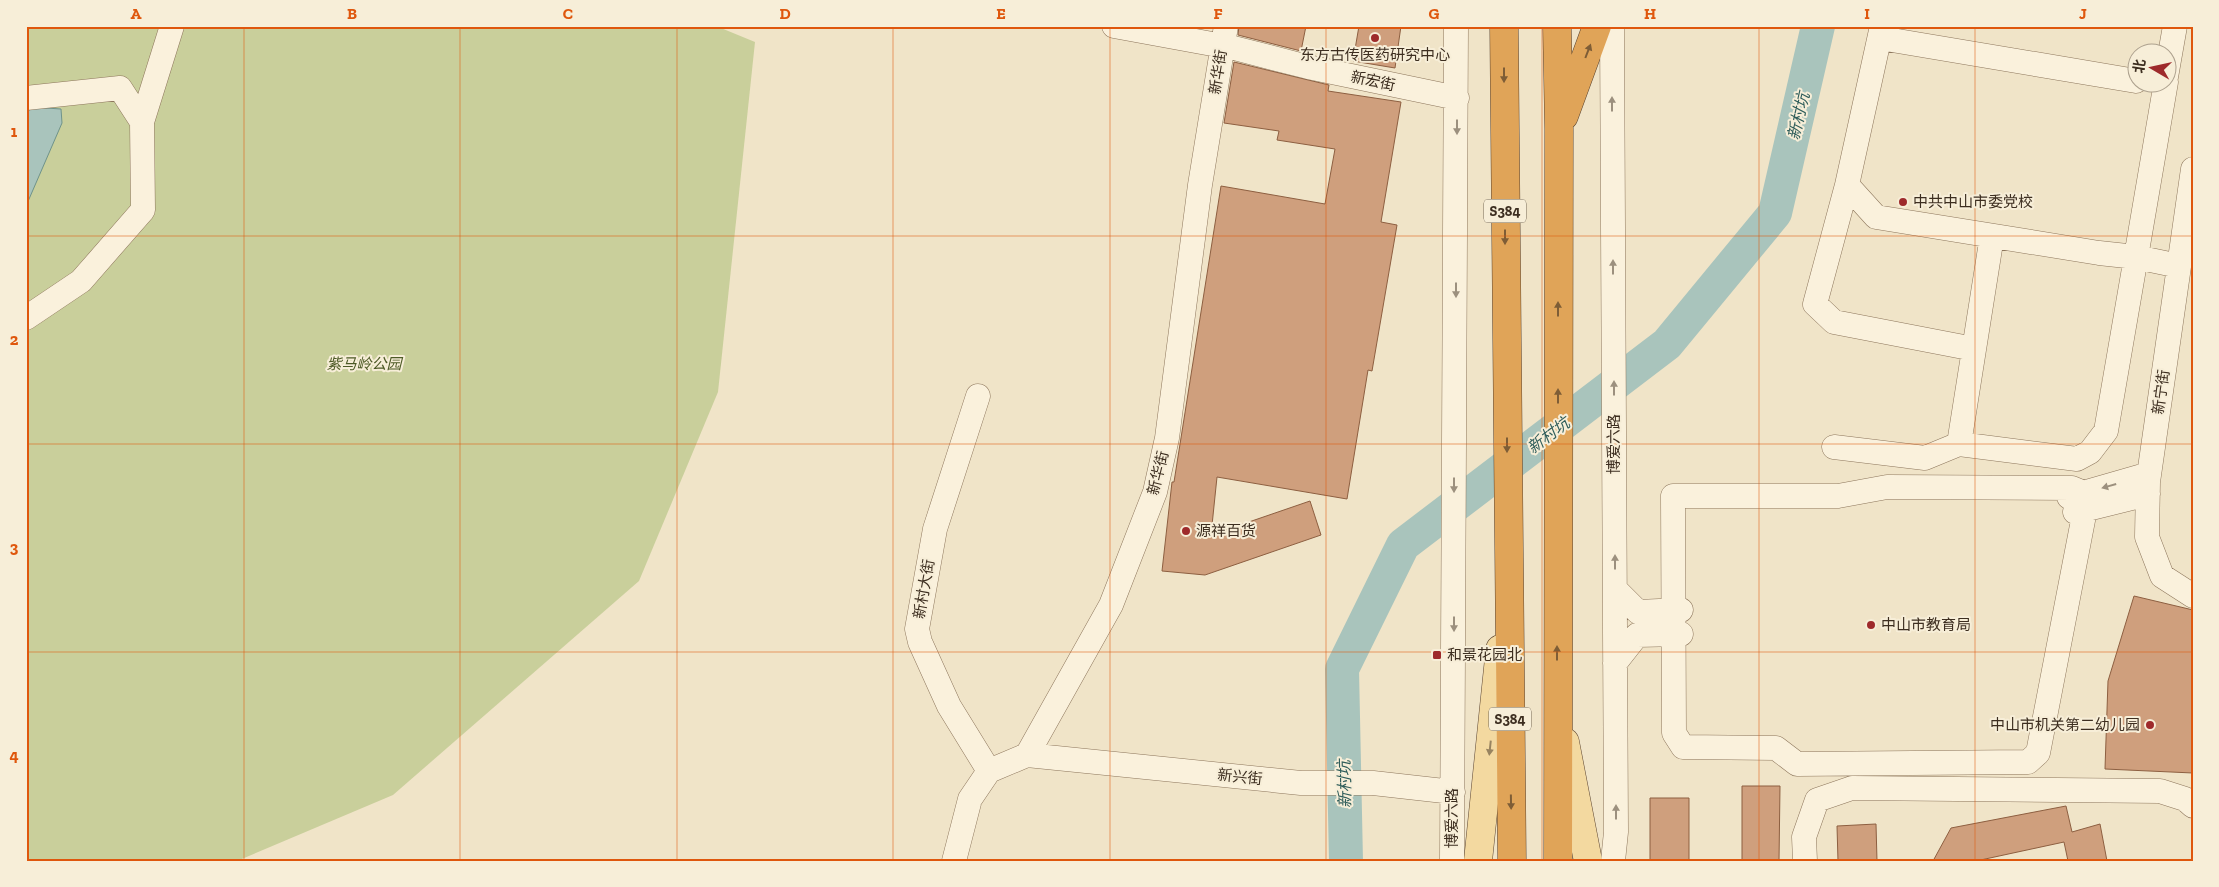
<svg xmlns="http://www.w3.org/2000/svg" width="2219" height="887" font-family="'Zilla Slab','Noto Sans SC',serif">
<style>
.green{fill:#c9cf9b}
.water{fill:#a9c4bc;stroke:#6f938a}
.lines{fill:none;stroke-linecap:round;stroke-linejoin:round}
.river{stroke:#a9c4bc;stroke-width:34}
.building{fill:#cf9f7d;stroke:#8d5f41}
.minor-casing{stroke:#8d765c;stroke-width:25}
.major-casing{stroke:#5b4430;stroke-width:29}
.highway-casing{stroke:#5b4430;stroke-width:29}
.minor{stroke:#faf1dc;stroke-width:24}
.major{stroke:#f3d9a0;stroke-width:28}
.highway{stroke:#e0a458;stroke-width:28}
.oneway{fill:#7e5d36}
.oneway2{fill:#9c907e}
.oneway3{fill:#988460}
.grid{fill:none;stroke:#df570d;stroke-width:1;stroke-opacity:0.55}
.poi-dot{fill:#9e2a2b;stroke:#f7eed8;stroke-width:2}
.labels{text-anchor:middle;stroke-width:4;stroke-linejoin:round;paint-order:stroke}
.shield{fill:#f7eed8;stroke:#756857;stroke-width:1}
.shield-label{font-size:14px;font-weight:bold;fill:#3d2e20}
.poi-label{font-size:15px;fill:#3d2e20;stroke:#f7eed8;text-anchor:start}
.street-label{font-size:15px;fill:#3d2e20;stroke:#f7eed8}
.park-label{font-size:15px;font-style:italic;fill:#4d5a26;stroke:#f7eed8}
.water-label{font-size:16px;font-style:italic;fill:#2f5d5a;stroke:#f7eed8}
.neatline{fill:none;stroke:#df570d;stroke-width:2}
.grid-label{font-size:16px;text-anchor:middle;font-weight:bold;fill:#df570d}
</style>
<rect width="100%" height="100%" fill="#f0e4c8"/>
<path class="green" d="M26,26H716L755,42L718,392L639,581L393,795L237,861H26Z"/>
<path class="water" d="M31,107L61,109L62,123L26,206V115Z"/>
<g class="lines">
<path class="river" d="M1346,861L1342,669L1403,545L1667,344L1775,213L1818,26"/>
</g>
<path class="building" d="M1239,26H1306L1301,51L1238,35Z
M1359,26H1401L1395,68L1353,61Z
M1234,62L1329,85L1328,91L1401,102L1381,222L1397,225L1372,371L1368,370L1347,499L1217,477L1211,535L1310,501L1321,535L1205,575L1162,571L1172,482H1174L1221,186L1325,204L1335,149L1277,140L1279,131L1224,123Z
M2134,596L2193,610V773L2105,769L2108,681Z
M1742,786H1780L1779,861H1742Z
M1650,798H1689V861H1650Z
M2066,806L2072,832L2100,824L2107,861H2068L2064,842L1976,861H1933L1951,828Z
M1876,824L1877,861H1838L1837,826Z"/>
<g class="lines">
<defs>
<path id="minor" d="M1114,26L1234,48L1308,67L1457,98
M1612,26L1616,832L1613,861
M1882,26L1847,185L1876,217L2099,253L2136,257L2166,82
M1880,38L2136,81
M2166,77L2175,26
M26,98L120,88L142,122L143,210L81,281L26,318
M142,122L172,26
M2193,169L2148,482L2147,537L2162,576L2193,596
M1847,185L1815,304L1834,322L1974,349
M978,396L935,529L917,629L920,642L949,706L989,771
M1959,444L1992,236
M1834,447L1925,458L1959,444L2077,459L2090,452L2106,431L2136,257L2179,266
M1887,487L2072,488L2084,493L2085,510L2038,753L2028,762L1797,764L1776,748L1683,747L1674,733L1673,496H1838Z
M2069,497L2149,474
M2075,512L2148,494
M1615,589L1638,612L1681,610
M1615,663L1637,635L1681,634
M1027,755L1301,783H1373L1453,792
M954,861L970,799L989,771L1027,755L1111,605L1155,492L1167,438L1200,185L1226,26
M1452,861L1456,26
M1805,861L1804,837L1817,800L1852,788L2160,791L2185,799L2193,806"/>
<path id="major" d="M1565,742L1588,861
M1478,861L1500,649"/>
<path id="highway" d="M1504,26L1512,861
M1557,26L1559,129L1558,861
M1564,116L1597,26"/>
</defs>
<use href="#minor" class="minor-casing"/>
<use href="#major" class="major-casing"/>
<use href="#highway" class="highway-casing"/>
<use href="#minor" class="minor"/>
<use href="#major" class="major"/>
<use href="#highway" class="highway"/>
</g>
<defs><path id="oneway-solid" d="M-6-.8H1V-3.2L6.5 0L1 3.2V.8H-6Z" transform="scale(1.25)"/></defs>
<g class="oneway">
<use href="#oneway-solid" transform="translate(1588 51) rotate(-69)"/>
<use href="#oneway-solid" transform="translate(1504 75) rotate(90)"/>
<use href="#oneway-solid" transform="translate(1505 237) rotate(90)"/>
<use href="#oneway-solid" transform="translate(1558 309) rotate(-90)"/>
<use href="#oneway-solid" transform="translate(1558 396) rotate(-90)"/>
<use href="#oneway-solid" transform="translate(1507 445) rotate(90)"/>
<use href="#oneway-solid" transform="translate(1557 653) rotate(-90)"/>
<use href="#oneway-solid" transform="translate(1511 802) rotate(89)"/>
</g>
<g class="oneway2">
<use href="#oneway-solid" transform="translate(1612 104) rotate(-90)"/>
<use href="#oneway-solid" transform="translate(1457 127) rotate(90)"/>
<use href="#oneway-solid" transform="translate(1613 267) rotate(-90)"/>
<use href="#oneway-solid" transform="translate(1456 290) rotate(90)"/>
<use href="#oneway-solid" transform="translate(1614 388) rotate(-90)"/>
<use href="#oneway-solid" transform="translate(1454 485) rotate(90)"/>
<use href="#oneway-solid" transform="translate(2109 486) rotate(164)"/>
<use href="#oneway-solid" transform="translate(1615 562) rotate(-90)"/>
<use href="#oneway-solid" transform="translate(1454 624) rotate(90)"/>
<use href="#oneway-solid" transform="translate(1616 812) rotate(-90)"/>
</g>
<use class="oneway3" href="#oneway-solid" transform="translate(1490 748) rotate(96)"/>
<path class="grid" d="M244,26V861M460,26V861M677,26V861M893,26V861M1110,26V861M1326,26V861M1542,26V861M1759,26V861M1975,26V861M26,236H2193M26,444H2193M26,652H2193"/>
<g class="poi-dot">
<circle cx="1375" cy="38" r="5"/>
<circle cx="1903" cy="202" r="5"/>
<circle cx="1186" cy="531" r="5"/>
<circle cx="1871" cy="625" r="5"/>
<rect x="1432" y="650" width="10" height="10" rx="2.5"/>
<circle cx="2150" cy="725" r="5"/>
</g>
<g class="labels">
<g class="shield">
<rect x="1484" y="199.5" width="42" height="23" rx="4"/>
<rect x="1489" y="707.5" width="42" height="23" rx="4"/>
</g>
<g class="shield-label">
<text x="1505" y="216">S384</text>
<text x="1510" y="724">S384</text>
</g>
<g class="poi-label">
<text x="1375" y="60" text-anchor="middle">东方古传医药研究中心</text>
<text x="1913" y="207">中共中山市委党校</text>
<text x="1196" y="536">源祥百货</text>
<text x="1881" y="630">中山市教育局</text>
<text x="1447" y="660">和景花园北</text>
<text x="2140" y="730" text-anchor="end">中山市机关第二幼儿园</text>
</g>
<g class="street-label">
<text transform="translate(1218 72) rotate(-81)" y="5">新华街</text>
<text transform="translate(1373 81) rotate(12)" y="5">新宏街</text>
<text transform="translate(2161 392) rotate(-82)" y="5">新宁街</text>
<text transform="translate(1614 444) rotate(-90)" y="5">博爱六路</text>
<text transform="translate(1158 473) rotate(-76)" y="5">新华街</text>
<text transform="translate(924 589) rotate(-80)" y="5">新村大街</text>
<text transform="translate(1240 777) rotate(6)" y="5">新兴街</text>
<text transform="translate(1452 818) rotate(-90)" y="5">博爱六路</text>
</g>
<g class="park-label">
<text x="364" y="369">紫马岭公园</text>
</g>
<g class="water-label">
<text transform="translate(1798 116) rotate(-77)" y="6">新村坑</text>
<text transform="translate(1548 435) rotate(-37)" y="6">新村坑</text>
<text transform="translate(1344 784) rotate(-91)" y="6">新村坑</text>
</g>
</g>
<rect width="2219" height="887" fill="none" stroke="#f7eed8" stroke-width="55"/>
<g transform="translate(2152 68) rotate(279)"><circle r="24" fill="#f7eed8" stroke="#ada18e"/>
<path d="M0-4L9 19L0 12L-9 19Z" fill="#9e2a2b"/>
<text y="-8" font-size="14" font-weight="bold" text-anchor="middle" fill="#3d2e20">北</text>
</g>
<rect x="28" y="28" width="2164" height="832" class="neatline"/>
<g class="grid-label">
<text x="136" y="19">A</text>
<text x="352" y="19">B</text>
<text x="568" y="19">C</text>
<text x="785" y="19">D</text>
<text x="1001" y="19">E</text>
<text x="1218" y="19">F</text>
<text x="1434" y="19">G</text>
<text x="1650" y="19">H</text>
<text x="1867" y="19">I</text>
<text x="2083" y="19">J</text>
<text x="14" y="137">1</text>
<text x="14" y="345">2</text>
<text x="14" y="553">3</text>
<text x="14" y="761">4</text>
</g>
</svg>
